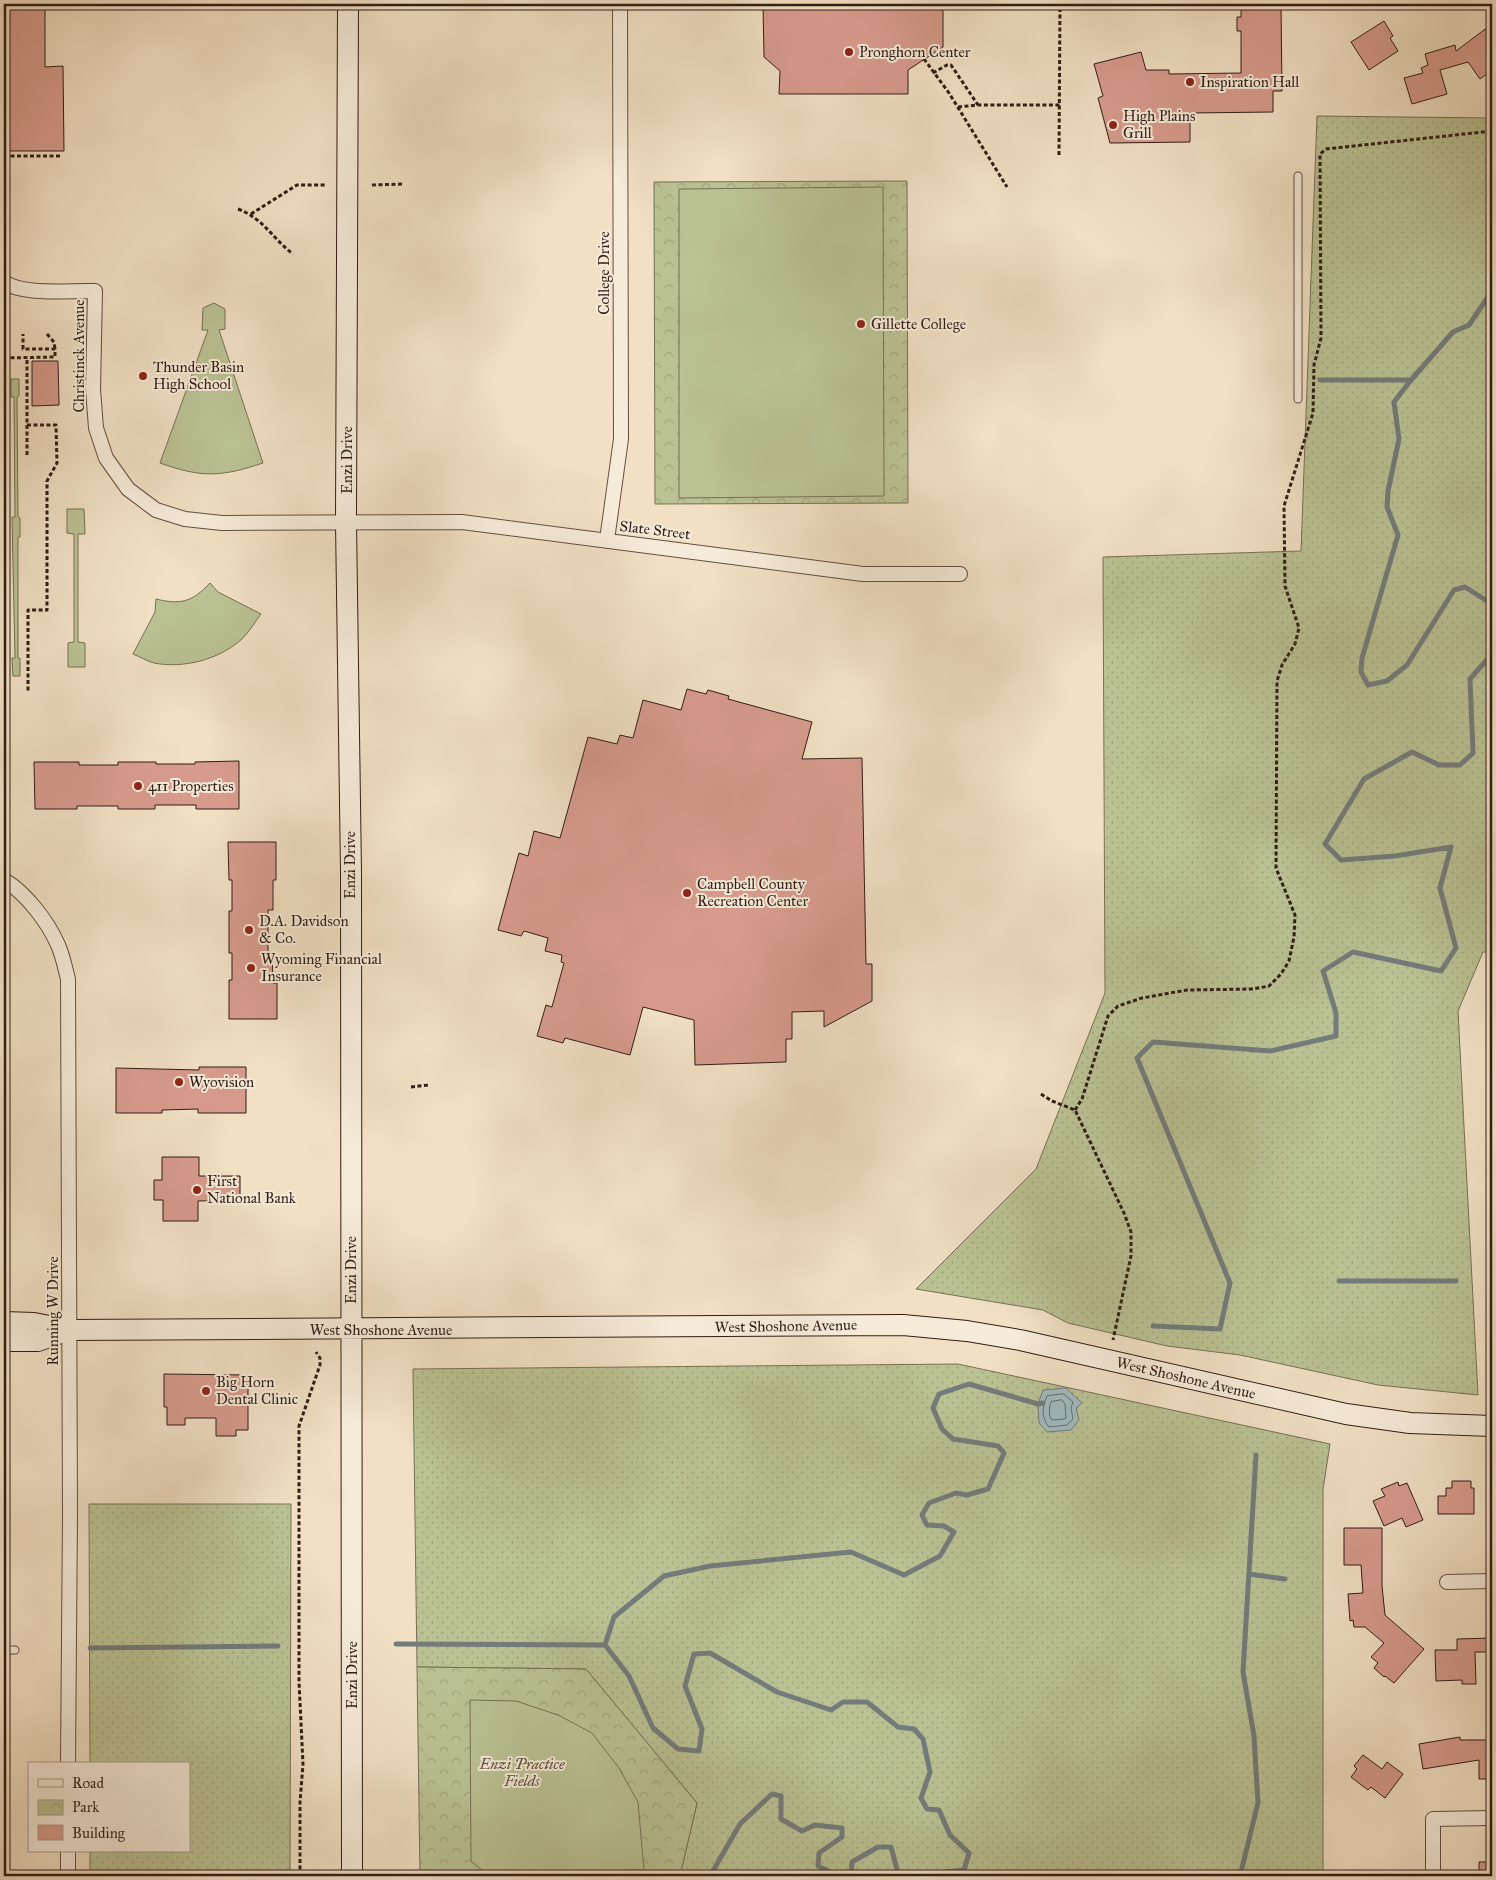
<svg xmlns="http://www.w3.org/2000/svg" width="1496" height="1880" font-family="'IM FELL Great Primer',serif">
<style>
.grass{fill:url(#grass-dots);stroke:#767054}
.park{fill:url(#park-crowns);stroke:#767054}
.garden{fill:#bac294;stroke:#767054}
.water{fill:#a0babf;stroke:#747b7b}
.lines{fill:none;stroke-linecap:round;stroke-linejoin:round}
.shore{stroke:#686c6a;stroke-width:1}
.stream{stroke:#747b7b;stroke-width:5}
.building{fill:#d79b8d;stroke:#311d15}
.lane-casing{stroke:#614e41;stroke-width:9}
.street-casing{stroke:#614e41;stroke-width:16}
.secondary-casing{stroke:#311d15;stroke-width:22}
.path{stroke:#311d15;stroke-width:3;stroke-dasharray:4 2.5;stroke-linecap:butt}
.lane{stroke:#f6ebd9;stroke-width:7}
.street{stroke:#f6ebd9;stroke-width:14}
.secondary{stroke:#f6ebd9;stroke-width:20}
.poi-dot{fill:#8f2418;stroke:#f6ebd9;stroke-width:2}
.labels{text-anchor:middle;stroke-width:4;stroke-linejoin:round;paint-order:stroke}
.poi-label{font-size:15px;fill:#311d15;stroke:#f6ebd9;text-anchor:start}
.street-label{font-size:15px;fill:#311d15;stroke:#f6ebd9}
.park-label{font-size:15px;font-style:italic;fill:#5a4f3b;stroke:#f6ebd9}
</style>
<defs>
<pattern id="grass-dots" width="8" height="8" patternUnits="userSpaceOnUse" patternTransform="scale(1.25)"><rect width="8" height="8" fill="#bac294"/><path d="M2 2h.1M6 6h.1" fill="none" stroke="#a0a67f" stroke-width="1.8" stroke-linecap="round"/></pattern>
<pattern id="park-crowns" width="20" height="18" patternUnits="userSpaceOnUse" patternTransform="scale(1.25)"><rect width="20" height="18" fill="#bac294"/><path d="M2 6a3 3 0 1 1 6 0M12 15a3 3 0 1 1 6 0" fill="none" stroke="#a0a67f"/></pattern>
</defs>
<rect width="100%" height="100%" fill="#f1e0c4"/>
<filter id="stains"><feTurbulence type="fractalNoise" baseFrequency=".004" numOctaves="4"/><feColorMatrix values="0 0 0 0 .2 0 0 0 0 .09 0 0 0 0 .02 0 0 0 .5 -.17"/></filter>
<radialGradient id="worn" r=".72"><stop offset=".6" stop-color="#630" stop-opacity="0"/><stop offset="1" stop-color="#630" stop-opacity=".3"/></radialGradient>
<path class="grass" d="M1317,116L1492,118V500L1488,526L1492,539V952H1483L1458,1011L1478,1395L1378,1385L1240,1355L1167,1346L1068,1323L1043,1310L916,1289L1036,1169L1105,993L1103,557L1301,551Z
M958,1364L1330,1444L1323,1489V1876H680L697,1803L586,1669L417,1667L413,1369Z
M89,1504H291L290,1876H90V1851H189V1764H90Z"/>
<path class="park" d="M907,181L908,503L655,504L654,182Z
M417,1667L586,1669L697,1803L680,1876H420Z"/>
<path class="garden" d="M883,187L884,496L679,498V189Z
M214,303L225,309V329L219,330L263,463C221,477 202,478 160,463L208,330H202L203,308Z
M11,379H19V396L17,397L18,517L20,518V537H18V658H20V676H13L12,658H15L12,517H15L14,397H11Z
M4,402L8,417L9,639L4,658Z
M67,509H84L85,534H78V642L85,643V667H68V643L74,642V534L67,533Z
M210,583L218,592L261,614C255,622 249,632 242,639C220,659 184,669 154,663C147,661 140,657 133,654L155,612L156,599C181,605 192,602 210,583Z
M470,1700L516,1701L558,1715L592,1733L619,1768L638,1802L644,1870L484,1872L471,1861Z"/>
<path class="water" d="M1066,1388L1082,1403L1076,1408L1079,1420L1071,1430L1047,1432L1039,1423L1038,1404L1043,1390Z"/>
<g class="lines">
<path class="shore" d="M1064,1394L1073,1402L1071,1408L1073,1419L1067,1425L1049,1427C1041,1418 1042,1407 1047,1396Z
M1062,1400L1065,1404L1066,1418L1064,1419L1052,1420C1048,1416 1049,1407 1051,1402Z"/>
<path class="stream" d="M1492,291L1469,325L1453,332L1411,380L1394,402L1399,439L1388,491L1387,507L1398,535L1362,658L1361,672L1368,685L1387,681L1407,665L1454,590L1465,587L1492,604
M1320,380H1411
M1339,1281H1456
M1153,1326L1220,1329L1230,1283L1137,1058L1153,1042L1270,1051L1336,1036V1013L1323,971L1353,952L1441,971L1456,948L1440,888L1451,847L1395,856L1341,860L1325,844L1364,779L1412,752L1439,765H1460L1473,753L1470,679L1491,655L1492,650
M1249,1574L1285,1579
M396,1644L605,1645
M90,1648L278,1646
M710,1876L740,1824L772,1794L781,1796V1819L802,1831L815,1825L842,1828V1837L819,1853L818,1866L838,1876
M851,1876L852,1862L878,1847H891L898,1873L902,1876
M926,1876L928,1874L964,1870L969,1853L950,1835L939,1810L927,1809L921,1798L930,1772L923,1739L914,1729L898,1727L867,1702H843L831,1710L777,1692L710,1653L694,1654L685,1686L702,1729L699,1751L678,1749L653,1728L629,1676L605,1645L614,1617L664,1576L710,1566L851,1552L904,1575L940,1556L954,1532L944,1526L927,1525L922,1515L929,1503L956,1493L967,1495L988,1489L1004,1453L998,1446L953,1439L942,1429L933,1408L939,1394L969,1384L1038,1404L1043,1403
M1240,1876L1258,1803L1254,1736L1243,1672L1256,1455"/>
</g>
<path class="building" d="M4,4H45V67L63,66L64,151H4Z
M763,4H943V47L908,70V94H779L780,71L764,57Z
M1241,7H1281L1282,91H1273V112L1190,113V142L1110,143L1098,98L1103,96L1094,64L1141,52L1146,70H1169V74L1241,73V31H1237V17H1241Z
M1384,21L1393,36L1390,38L1398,51L1369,70L1351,42Z
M1492,24V70L1480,79L1468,62L1440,70L1447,94L1412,104L1404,78L1423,73L1421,68L1428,65L1425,54L1455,45L1456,51Z
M32,361H58L59,405L32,406Z
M687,689L706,694L708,690L729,696L728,699L812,722L802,759L862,758L866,964H872V1001L824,1027V1011L792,1012V1039H786V1062L695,1065L694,1020L643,1007L630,1055L565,1038L563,1043L537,1036L546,1005L552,1007L564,963L561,962L562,955L545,951L548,938L524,931L521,936L498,930L519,853L528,856L534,831L560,838L588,737L617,744L620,735L633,738L643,700L681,710Z
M239,761V809H196V805H155V809H118V806H77V809H35L34,762H79V765H118V762H156V764H195V762Z
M228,842H276V880H273V910H268V952H272L273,983H277V1019H229V980H232V953H229V911H232V880H229Z
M199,1067H246V1113H198V1109L162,1110V1113H116V1068L199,1070Z
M162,1157H199V1176H240V1200L198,1201V1221H163V1200H154V1180H162Z
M164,1374L248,1375V1430H236V1436H216V1418H185V1425H167V1407H164Z
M1452,1481H1471V1488H1474V1514H1438V1496H1446V1488H1452Z
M1398,1482L1399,1486L1407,1483L1423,1520L1406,1527L1402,1518L1384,1526L1373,1501L1385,1496L1381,1489Z
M1344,1528H1382V1586L1385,1615L1424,1649L1394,1683L1385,1676L1384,1677L1374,1668L1378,1663L1371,1657L1384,1643L1365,1627H1354L1353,1620L1350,1621L1348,1594L1363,1593L1361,1565H1344Z
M1492,1638V1652H1475L1476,1684H1462V1680L1436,1681L1435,1650H1457V1639Z
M1460,1737V1740H1492V1779H1479V1760L1423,1769L1419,1744Z
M1363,1755L1382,1769L1387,1762L1403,1774L1385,1798L1371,1787L1368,1790L1351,1777L1357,1769L1354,1766Z
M1479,1862H1492V1876H1479Z"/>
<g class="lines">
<defs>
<path id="lane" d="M1298,176V399
M4,1650H15"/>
<path id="street" d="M4,282C23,296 71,290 95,291L93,389L96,428L106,458L128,489L156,510L185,519L222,523L462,522L863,574H960
M607,540L621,439L620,4
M4,880C26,893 48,922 58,945C63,956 65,968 68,979L70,1513L68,1764
M1447,1582L1492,1581
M68,1851V1876
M1433,1876V1819L1492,1818"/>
<path id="secondary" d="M348,4L346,522L351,873L352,1876
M4,1322L34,1323L69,1330L903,1325L967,1331L1020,1340L1346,1414L1410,1423L1492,1426
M4,1341H38L69,1330"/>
</defs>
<use href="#lane" class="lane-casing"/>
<use href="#street" class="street-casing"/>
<use href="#secondary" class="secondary-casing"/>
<path class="path" d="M924,59L949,93L1007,187
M933,73L947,65H951L978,105
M958,107L978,105H1060
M1059,155L1060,4
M4,156H60
M372,185L404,184
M238,209C264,219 272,238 293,254
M251,214L297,185H325
M47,334L54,342L55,349
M4,358L55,357V349H23V334
M27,425H56L57,463L47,481V610H28V692
M27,455V358
M411,1087L429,1085
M1041,1094L1052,1101L1075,1110L1124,1213L1131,1232V1256L1113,1340
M1075,1110L1082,1099L1108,1016L1118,1006L1142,998L1187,990L1253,989L1269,986L1281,974L1289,961L1294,937L1295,915L1276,868L1277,681L1282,665L1295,644L1299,628L1285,586L1284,506L1313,413L1314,365L1321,338L1320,154L1326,149L1492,131
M300,1876V1802L303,1764L299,1682V1426L320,1365V1358L316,1352"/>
<use href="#lane" class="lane"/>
<use href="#street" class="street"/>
<use href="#secondary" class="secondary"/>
</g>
<g class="poi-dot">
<circle cx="849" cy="52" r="5"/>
<circle cx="1190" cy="82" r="5"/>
<circle cx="1113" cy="125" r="5"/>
<circle cx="861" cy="324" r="5"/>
<circle cx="143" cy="376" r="5"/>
<circle cx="138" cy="786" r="5"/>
<circle cx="687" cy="893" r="5"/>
<circle cx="249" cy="930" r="5"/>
<circle cx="251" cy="968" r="5"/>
<circle cx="179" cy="1082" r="5"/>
<circle cx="197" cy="1190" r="5"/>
<circle cx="206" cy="1391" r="5"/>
</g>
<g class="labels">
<g class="poi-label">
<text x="859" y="57">Pronghorn Center</text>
<text x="1200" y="87">Inspiration Hall</text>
<text x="1123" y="121">High Plains<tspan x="1123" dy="17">Grill</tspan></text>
<text x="871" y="329">Gillette College</text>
<text x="153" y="372">Thunder Basin<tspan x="153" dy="17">High School</tspan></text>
<text x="148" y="791">411 Properties</text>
<text x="697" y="889">Campbell County<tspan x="697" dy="17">Recreation Center</tspan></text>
<text x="259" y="926">D.A. Davidson<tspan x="259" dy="17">&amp; Co.</tspan></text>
<text x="261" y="964">Wyoming Financial<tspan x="261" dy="17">Insurance</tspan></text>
<text x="189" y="1087">Wyovision</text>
<text x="207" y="1186">First<tspan x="207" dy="17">National Bank</tspan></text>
<text x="216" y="1387">Big Horn<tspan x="216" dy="17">Dental Clinic</tspan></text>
</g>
<g class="street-label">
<text transform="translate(604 273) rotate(-90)" y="5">College Drive</text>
<text transform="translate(79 356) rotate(-90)" y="5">Christinck Avenue</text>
<text transform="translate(347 460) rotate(-90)" y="5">Enzi Drive</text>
<text transform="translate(655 530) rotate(7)" y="5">Slate Street</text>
<text transform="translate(350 865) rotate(-90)" y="5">Enzi Drive</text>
<text transform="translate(351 1270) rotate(-90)" y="5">Enzi Drive</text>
<text transform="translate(53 1311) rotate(-90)" y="5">Running W Drive</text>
<text transform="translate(786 1326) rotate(-1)" y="5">West Shoshone Avenue</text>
<text x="381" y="1335">West Shoshone Avenue</text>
<text transform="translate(1186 1378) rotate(13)" y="5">West Shoshone Avenue</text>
<text transform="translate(352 1675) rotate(-90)" y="5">Enzi Drive</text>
</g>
<g class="park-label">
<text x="522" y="1769">Enzi Practice<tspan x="522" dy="17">Fields</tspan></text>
</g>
</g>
<rect width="1496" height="1880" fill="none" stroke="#f1e0c4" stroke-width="20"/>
<rect x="5" y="5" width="1486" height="1870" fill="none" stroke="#311d15" stroke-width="2.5"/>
<rect x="10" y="10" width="1476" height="1860" fill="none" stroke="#311d15"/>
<rect x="28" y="1762" width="162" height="90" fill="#f6ebd9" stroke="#a7998b"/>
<rect x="38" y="1779" width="25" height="8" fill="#f6ebd9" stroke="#a7998b"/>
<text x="72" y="1788" font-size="15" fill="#311d15">Road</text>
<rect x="38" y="1800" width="25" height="15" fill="url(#park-crowns)" stroke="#a7998b"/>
<text x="72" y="1812" font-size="15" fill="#311d15">Park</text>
<rect x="38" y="1825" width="25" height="15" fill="#d79b8d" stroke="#a7998b"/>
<text x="72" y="1838" font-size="15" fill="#311d15">Building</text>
<rect width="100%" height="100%" filter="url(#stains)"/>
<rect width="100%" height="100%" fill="url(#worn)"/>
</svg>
